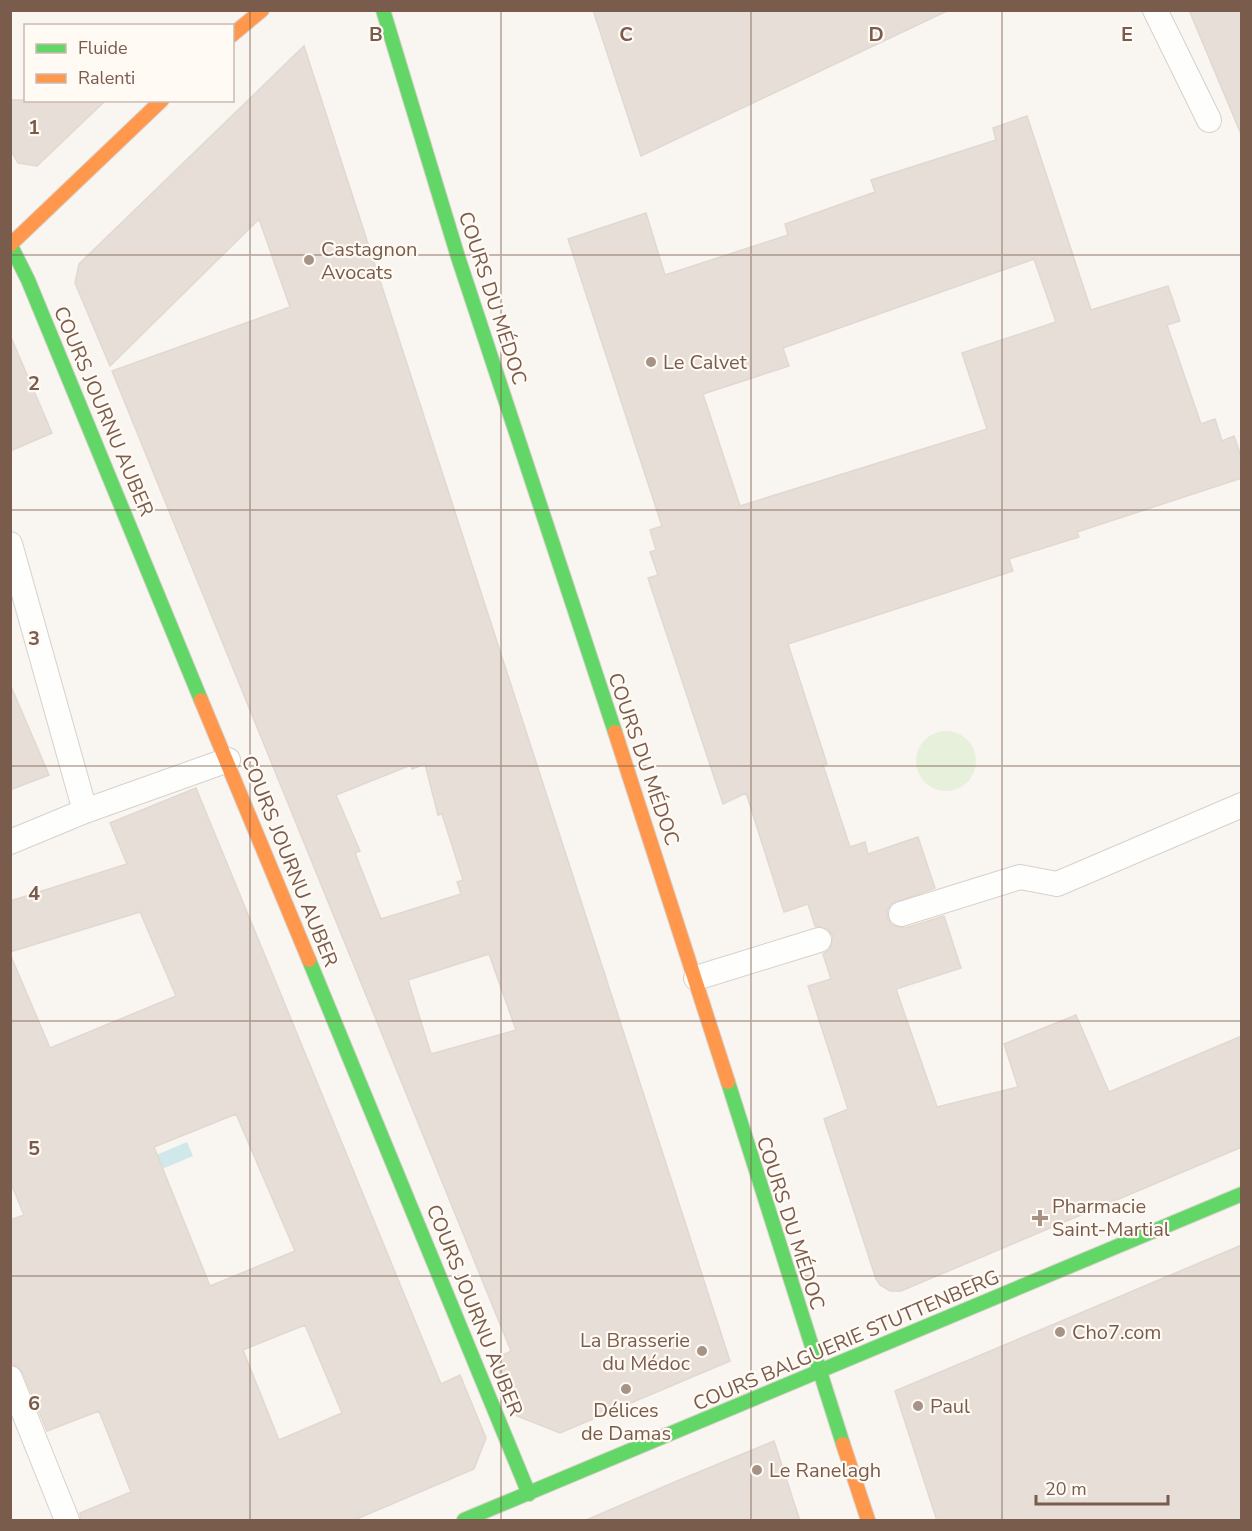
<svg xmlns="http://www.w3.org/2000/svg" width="1252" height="1531" font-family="'Nunito Sans',sans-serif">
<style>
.green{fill:#e7f0db}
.water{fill:#d0e8ea}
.building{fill:#e6ded7;stroke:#e2d8d2;stroke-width:1.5;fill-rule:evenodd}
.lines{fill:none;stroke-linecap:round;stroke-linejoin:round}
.lane-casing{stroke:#d7d1cb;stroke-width:26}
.fast-casing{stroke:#d9d2cb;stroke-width:16}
.slow-casing{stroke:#d9d2cb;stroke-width:16}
.lane{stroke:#fefefd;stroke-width:24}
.fast{stroke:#63d668;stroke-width:14}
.slow{stroke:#ff974d;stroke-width:14}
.grid{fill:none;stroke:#7a5c4d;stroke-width:1.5;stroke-opacity:0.55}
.poi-dot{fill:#a69286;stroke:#fffaf3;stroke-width:2}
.labels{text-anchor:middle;stroke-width:4.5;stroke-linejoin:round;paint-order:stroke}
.poi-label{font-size:20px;fill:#7a5c4d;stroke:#fffaf3;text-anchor:start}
.street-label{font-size:20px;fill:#7a5c4d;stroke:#fffaf3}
.grid-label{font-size:20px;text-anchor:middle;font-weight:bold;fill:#7a5c4d;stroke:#fffaf3;stroke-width:4.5;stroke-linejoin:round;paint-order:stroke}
</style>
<rect width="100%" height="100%" fill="#f9f5f0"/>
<path class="green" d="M916 761a30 30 0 1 1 60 0a30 30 0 1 1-60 0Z"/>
<path class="water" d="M187,1142L193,1156L136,1180L130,1166Z"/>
<path class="building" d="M593,10H949L641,156Z
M1189,10H1242V134H1241Z
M304,46L730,1361L560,1433L517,1416L494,1359L511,1351L112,371L290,307L259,219L110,366L75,283L79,264ZM425,764L438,815L442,814L463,880L457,882L461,894L381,919L355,853L360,851L336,795L411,765L412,769ZM489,954L516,1030L431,1054L408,980Z
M10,100H106L37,166L18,163L10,149Z
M1027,116L1091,310L1168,286L1180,321L1167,325L1201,424L1215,419L1222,441L1234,436L1242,459V478L1077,532L1079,537L1009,559L1013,571L788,644L827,764L823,765L850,847L865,842L868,854L918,837L935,888L891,904L887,911L888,919L892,925L905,928L944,916L961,968L896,989L937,1107L1018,1087L1004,1044L1076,1015L1109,1092L1242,1036V1147L901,1291H890L880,1285L876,1279L824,1119L848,1109L808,986L831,979L823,954L830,949L833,936L828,929L815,926L808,904L784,912L746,793L723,804L648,578L658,575L650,552L656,550L650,530L662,526L568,239L646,213L665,275L788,235L785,224L875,192L871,180L996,140L993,128ZM1034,259L1056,322L962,353L987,429L740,506L703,394L789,366L783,348Z
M10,335L52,433L10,451Z
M10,684L49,775L10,790Z
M196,788L441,1384L460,1375L486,1438L474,1469L352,1521H81L80,1513L131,1492L99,1411L47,1431L23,1373L18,1366L10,1364V1220L24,1215L10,1181V954L50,1048L176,996L140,912L10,952V901L127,864L110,823ZM236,1114L295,1251L210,1286L154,1147ZM305,1325L342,1413L279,1440L243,1350Z
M1242,1245V1521H937L895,1391Z
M774,1441L800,1521H584L677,1481Z"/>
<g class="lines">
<defs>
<path id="lane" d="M1155,10L1209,120
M10,544L85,811
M10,842L85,811L228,760
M901,914L1020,877L1057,884L1242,805
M696,978L819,940
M10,1378L67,1520"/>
<path id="fast" d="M383,10L458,257L615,732
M10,244L28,280L201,700
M309,960L529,1494
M728,1082L843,1444
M464,1520L1242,1194"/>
<path id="slow" d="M232,35L262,10
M10,245L162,100
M201,700L309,960
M615,732L728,1082
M843,1444L868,1520"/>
</defs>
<use href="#lane" class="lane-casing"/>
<use href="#fast" class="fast-casing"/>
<use href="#slow" class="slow-casing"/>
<use href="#lane" class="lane"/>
<use href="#fast" class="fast"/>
<use href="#slow" class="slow"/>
</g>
<path class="grid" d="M250,10V1520M501,10V1520M751,10V1520M1002,10V1520M10,255H1242M10,510H1242M10,766H1242M10,1021H1242M10,1276H1242"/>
<g class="poi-dot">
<circle cx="309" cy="260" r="6"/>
<circle cx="651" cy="362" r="6"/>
<path d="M1037 1209h6v6h6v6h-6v6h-6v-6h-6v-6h6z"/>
<circle cx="1060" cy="1332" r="6"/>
<circle cx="702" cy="1351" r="6"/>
<circle cx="626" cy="1389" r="6"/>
<circle cx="918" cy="1406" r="6"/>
<circle cx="757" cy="1470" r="6"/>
</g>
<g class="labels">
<g class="poi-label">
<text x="321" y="256">Castagnon<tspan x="321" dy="23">Avocats</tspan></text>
<text x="663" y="369">Le Calvet</text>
<text x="1052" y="1213">Pharmacie<tspan x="1052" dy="23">Saint-Martial</tspan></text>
<text x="1072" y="1339">Cho7.com</text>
<text x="690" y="1347" text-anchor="end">La Brasserie<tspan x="690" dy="23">du Médoc</tspan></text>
<text x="930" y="1413">Paul</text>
<text x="626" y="1417" text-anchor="middle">Délices<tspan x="626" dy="23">de Damas</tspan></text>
<text x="769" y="1477">Le Ranelagh</text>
</g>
<g class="street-label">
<text transform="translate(493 298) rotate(72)" y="7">COURS DU MÉDOC</text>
<text transform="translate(104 411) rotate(67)" y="7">COURS JOURNU AUBER</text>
<text transform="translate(644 759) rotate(71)" y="7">COURS DU MÉDOC</text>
<text transform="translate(290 861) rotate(68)" y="7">COURS JOURNU AUBER</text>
<text transform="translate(791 1223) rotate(72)" y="7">COURS DU MÉDOC</text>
<text transform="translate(475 1310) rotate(68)" y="7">COURS JOURNU AUBER</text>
<text transform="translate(846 1340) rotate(-23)" y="7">COURS BALGUERIE STUTTENBERG</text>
</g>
</g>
<g class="grid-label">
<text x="376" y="41">B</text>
<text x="626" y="41">C</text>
<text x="876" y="41">D</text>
<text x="1127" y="41">E</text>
<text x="34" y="134">1</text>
<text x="34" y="390">2</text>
<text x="34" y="645">3</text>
<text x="34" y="900">4</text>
<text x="34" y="1155">5</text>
<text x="34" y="1410">6</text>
</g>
<rect width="1252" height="1531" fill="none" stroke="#7a5c4d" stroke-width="24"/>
<rect x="24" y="24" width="210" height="78" fill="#fffaf3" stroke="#cabbb1" stroke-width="1.5"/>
<rect x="36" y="44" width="30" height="9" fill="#63d668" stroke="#cabbb1" stroke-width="1.5"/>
<text x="78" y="54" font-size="18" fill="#7a5c4d">Fluide</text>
<rect x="36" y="74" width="30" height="9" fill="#ff974d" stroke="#cabbb1" stroke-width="1.5"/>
<text x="78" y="84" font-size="18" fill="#7a5c4d">Ralenti</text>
<path d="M1036 1495v9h132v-9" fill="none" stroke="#7a5c4d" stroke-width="3"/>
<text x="1045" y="1495" font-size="18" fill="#7a5c4d" stroke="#fffaf3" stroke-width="4.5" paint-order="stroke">20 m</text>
</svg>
